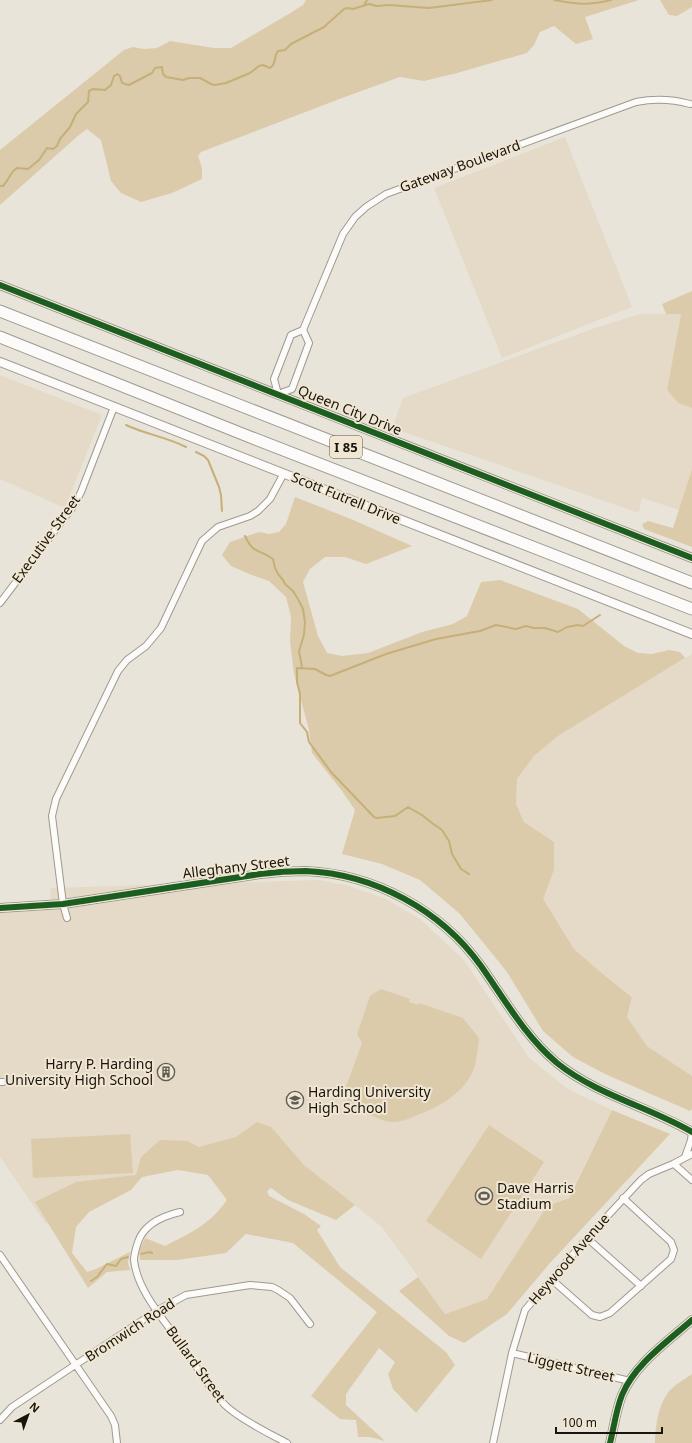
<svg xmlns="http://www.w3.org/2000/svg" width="692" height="1443" font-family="'Noto Sans',sans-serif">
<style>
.built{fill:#e4dac7}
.green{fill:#dbcbab}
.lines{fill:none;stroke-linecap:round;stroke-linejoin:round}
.stream{stroke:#c7af78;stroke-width:2}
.minor-casing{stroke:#9e9a91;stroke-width:8}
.tertiary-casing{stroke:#9e9a91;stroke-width:10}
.motorway-casing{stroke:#9e9a91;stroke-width:13}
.minor{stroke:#fcfbf9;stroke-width:6}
.tertiary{stroke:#fcfbf9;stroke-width:8}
.motorway{stroke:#fcfbf9;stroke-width:11}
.cycleway-casing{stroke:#f0e6d2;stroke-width:8}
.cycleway{stroke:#1b5e20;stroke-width:6}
.labels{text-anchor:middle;stroke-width:4;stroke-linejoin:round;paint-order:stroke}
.shield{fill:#f0e6d2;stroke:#595449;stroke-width:1}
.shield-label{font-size:13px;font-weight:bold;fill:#18150e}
.street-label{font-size:14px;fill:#18150e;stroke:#f0e6d2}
.poi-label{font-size:14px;fill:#18150e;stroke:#f0e6d2;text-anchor:start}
</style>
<rect width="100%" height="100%" fill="#e9e4d9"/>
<path class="built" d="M565,137L632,307L502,358L434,188Z
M640,314H681L667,390L678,403L692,408V469L679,510L642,498L639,513L392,428L403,398L595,328Z
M0,375L102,415L65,508L0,479Z
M692,654V1076L647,1046L627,1017L632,996L604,975L574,949L542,899L554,870V842L524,822L516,804L517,779L534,756L558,736Z
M319,880L346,885L386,899L420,919L464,960L529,1058L568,1089L612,1110L568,1198L547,1206L487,1299L445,1314L382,1227L270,1138L193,1153L46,1224L0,1157V909L52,906L50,888Z"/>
<path class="green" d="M306,0H639L585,17L593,39L576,44L554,26L540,32L534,45L527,53L457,73L424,81L400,77L342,98L201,152L198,156L202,168V179L172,193L141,202L121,193L111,181L101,140L87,129L79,135L0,205V150L124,50L133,47L144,49L157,48L170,41L214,48H231L292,12L303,5Z
M660,0H692V7L677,16L669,15Z
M692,291V408L678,403L667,390L681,314H666L662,304Z
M692,469V547L644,529L642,524L648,521L673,528Z
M295,497L351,519L412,546L366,564L345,557H325L310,569L303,582L318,636L327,653L342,656L368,653L422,632L453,624L467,616L481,582L500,580L578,609L624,646L638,653L652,654L669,650L680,652L685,658L558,736L534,756L517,779L516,804L524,822L554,842V870L543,899L574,949L604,975L632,997L627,1017L647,1046L692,1076V1109L690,1111L607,1075L573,1057L543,1031L507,972L460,914L420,880L382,864L342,854L355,810L342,791L312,753L309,730L294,674L290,641L291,617L286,597L269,581L252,575L231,566L222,555L230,542L259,532L269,534L279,532L286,524Z
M381,989L410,999L409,1002L418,1005L419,1003L463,1018L479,1038C478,1047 477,1056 475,1065C468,1089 444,1105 422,1113C413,1117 403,1122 393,1122C380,1122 360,1109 348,1103L345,1089L362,1043L357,1034L370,996Z
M612,1110L670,1134L550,1263L507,1314L464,1343L449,1336L399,1291L418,1277L445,1314L487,1299L547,1206L569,1198Z
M257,1122L271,1127L304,1165L355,1205L336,1220L288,1200L271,1188L267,1191L269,1196L304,1214L321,1226L317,1230L340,1267L446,1352L455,1365L416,1413L393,1389L388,1374L395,1362L379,1348L346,1394V1405L385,1441L369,1437H358L356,1420L340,1419L311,1396L377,1312L293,1243L246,1234L226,1253L177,1260H140L139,1251L145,1238L165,1246C192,1232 209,1225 227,1200L208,1175L178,1170L142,1177L131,1190L89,1212L76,1227L72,1253L87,1272L96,1269L130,1252L128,1263L130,1270L107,1272L88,1288L35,1202L76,1182L136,1175L141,1157L160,1140L187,1141L199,1147L236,1137Z
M489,1125L544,1162L481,1259L426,1221Z
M130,1134L133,1173L33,1178L31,1139Z
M692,1374V1443H655C655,1428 658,1407 667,1394C673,1385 684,1380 692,1374Z"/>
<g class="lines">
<path class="stream" d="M554,0C577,4 587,6 611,0
M364,5L367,0
M0,186H3C9,180 10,172 17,168L28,169L39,160L47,148L53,149L57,146L60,139L70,127L76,114L88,102L89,91L93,89L105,90L111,85L114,76L117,74L120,76L122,83L129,85L152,73L155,68L162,67L163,74L166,77L183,80L189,78H200L211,84L215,85L226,83L250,73L259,66L263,65L270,68C277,64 273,57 278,51L285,50L291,44L324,27L344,9L348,8L353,9L369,4L377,6L389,5L429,8L492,0
M126,425C145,434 166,437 186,447
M196,452L204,456L208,460L219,487L221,495L222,511
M245,536C254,555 258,548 273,559L275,568L278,574L283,580L285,584L293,591L298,599L303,609L305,622L304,635L299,651L302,667
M469,874L461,869L452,854L449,841L442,830L432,823L422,815L408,807L395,816L377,818L374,817L331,772L309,742L307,732L300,723V694L297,682V668L315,669L326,675L330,676L386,654L436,639L480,631L496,625L516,629L526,626L534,628H545L558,632L567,627L578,625L583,626L600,615
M141,1254L150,1252L152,1253
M91,1281L97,1277L107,1264L116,1266L121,1259L128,1257"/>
<defs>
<path id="minor" d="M303,330L291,335L274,379L278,394L292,389L309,343L303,330L343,234L355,217L366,207L386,194L636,102C656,98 672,99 690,104
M0,603L75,504L81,492L114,407
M67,918L63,904L52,816L56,799L118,671L127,660L146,646L161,628L202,541L218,527L250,516L258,511L270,499L284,473
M0,1082H3
M685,1157L691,1140L692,1132
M674,1164L692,1180
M180,1212C163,1216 144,1224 138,1242C136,1248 134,1254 134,1260C137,1290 164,1320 181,1344C195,1364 208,1387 225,1405C239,1419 270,1434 287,1443
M587,1238L641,1286
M0,1255L111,1416L115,1425L117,1443
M551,1279L592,1315L600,1317L610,1313L671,1259L674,1250L671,1242L623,1198
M512,1353L630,1381
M0,1420L12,1407L158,1310L186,1295L250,1285L272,1287L278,1290L290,1298L310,1324
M493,1443L512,1353L525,1310L587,1238L641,1180L649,1174L673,1164L692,1154"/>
<path id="tertiary" d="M0,285L692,558
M0,362L692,634
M0,908L63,904L260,874C275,872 290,871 306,871C374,874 441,910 481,966C505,1000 525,1036 557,1063C597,1095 649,1107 692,1132
M610,1443C614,1427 616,1410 622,1395C635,1364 667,1342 692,1320"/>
<path id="motorway" d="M0,311L692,583
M0,337L245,435L692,609"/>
</defs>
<use href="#minor" class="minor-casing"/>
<use href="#tertiary" class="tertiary-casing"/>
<use href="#motorway" class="motorway-casing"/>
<use href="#minor" class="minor"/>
<use href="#tertiary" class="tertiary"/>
<use href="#motorway" class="motorway"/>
<defs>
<path id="cycleway" d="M0,285L692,558
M0,908L63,904L260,874C275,872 290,871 306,871C374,874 441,910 481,966C505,1000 525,1036 557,1063C597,1095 649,1107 692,1132
M610,1443C614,1427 616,1410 622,1395C635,1364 667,1342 692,1320"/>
</defs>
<use href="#cycleway" class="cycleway-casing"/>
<use href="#cycleway" class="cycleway"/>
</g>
<defs>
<symbol id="building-ring" viewBox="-11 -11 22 22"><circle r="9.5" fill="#f0e6d2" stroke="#615d55" stroke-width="1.5"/><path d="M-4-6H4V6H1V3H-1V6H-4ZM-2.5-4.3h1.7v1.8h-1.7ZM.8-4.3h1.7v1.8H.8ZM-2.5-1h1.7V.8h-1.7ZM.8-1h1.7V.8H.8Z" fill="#615d55"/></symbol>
<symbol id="school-ring" viewBox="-11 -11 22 22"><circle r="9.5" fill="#f0e6d2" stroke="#615d55" stroke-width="1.5"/><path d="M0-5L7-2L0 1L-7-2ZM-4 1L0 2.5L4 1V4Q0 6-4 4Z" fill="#615d55"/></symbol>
<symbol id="stadium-ring" viewBox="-11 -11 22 22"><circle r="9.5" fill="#f0e6d2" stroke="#615d55" stroke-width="1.5"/><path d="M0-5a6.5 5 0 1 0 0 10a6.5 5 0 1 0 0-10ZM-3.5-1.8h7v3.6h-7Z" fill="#615d55"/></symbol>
</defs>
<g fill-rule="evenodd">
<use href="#building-ring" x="156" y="1062" width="20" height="20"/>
<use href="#school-ring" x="285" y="1090" width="20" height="20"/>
<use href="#stadium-ring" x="474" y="1186" width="20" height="20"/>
</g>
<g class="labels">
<rect class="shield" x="330" y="436" width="32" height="22" rx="3"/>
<g class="shield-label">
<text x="346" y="452">I 85</text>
</g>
<g class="street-label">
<text transform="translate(460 166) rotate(-20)" y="5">Gateway Boulevard</text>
<text transform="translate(350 410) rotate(22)" y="5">Queen City Drive</text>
<text transform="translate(346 498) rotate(22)" y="5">Scott Futrell Drive</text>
<text transform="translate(46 539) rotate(-54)" y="5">Executive Street</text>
<text transform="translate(236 867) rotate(-7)" y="5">Alleghany Street</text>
<text transform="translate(569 1259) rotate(-49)" y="5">Heywood Avenue</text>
<text transform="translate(130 1330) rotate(-33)" y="5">Bromwich Road</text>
<text transform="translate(196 1364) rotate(54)" y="5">Bullard Street</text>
<text transform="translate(571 1367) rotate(13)" y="5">Liggett Street</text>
</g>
<g class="poi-label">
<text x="153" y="1069" text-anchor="end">Harry P. Harding<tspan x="153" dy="16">University High School</tspan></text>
<text x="308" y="1097">Harding University<tspan x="308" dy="16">High School</tspan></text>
<text x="497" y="1193">Dave Harris<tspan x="497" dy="16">Stadium</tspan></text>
</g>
</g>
<g transform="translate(28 1415) rotate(41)" stroke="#f0e6d2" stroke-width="3" paint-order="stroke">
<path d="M0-3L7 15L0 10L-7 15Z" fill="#18150e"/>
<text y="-6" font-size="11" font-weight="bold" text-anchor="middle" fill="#18150e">N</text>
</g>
<path d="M556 1427v6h106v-6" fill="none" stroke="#18150e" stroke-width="2"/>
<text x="562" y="1427" font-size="12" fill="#18150e" stroke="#f0e6d2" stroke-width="3" paint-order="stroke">100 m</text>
</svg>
